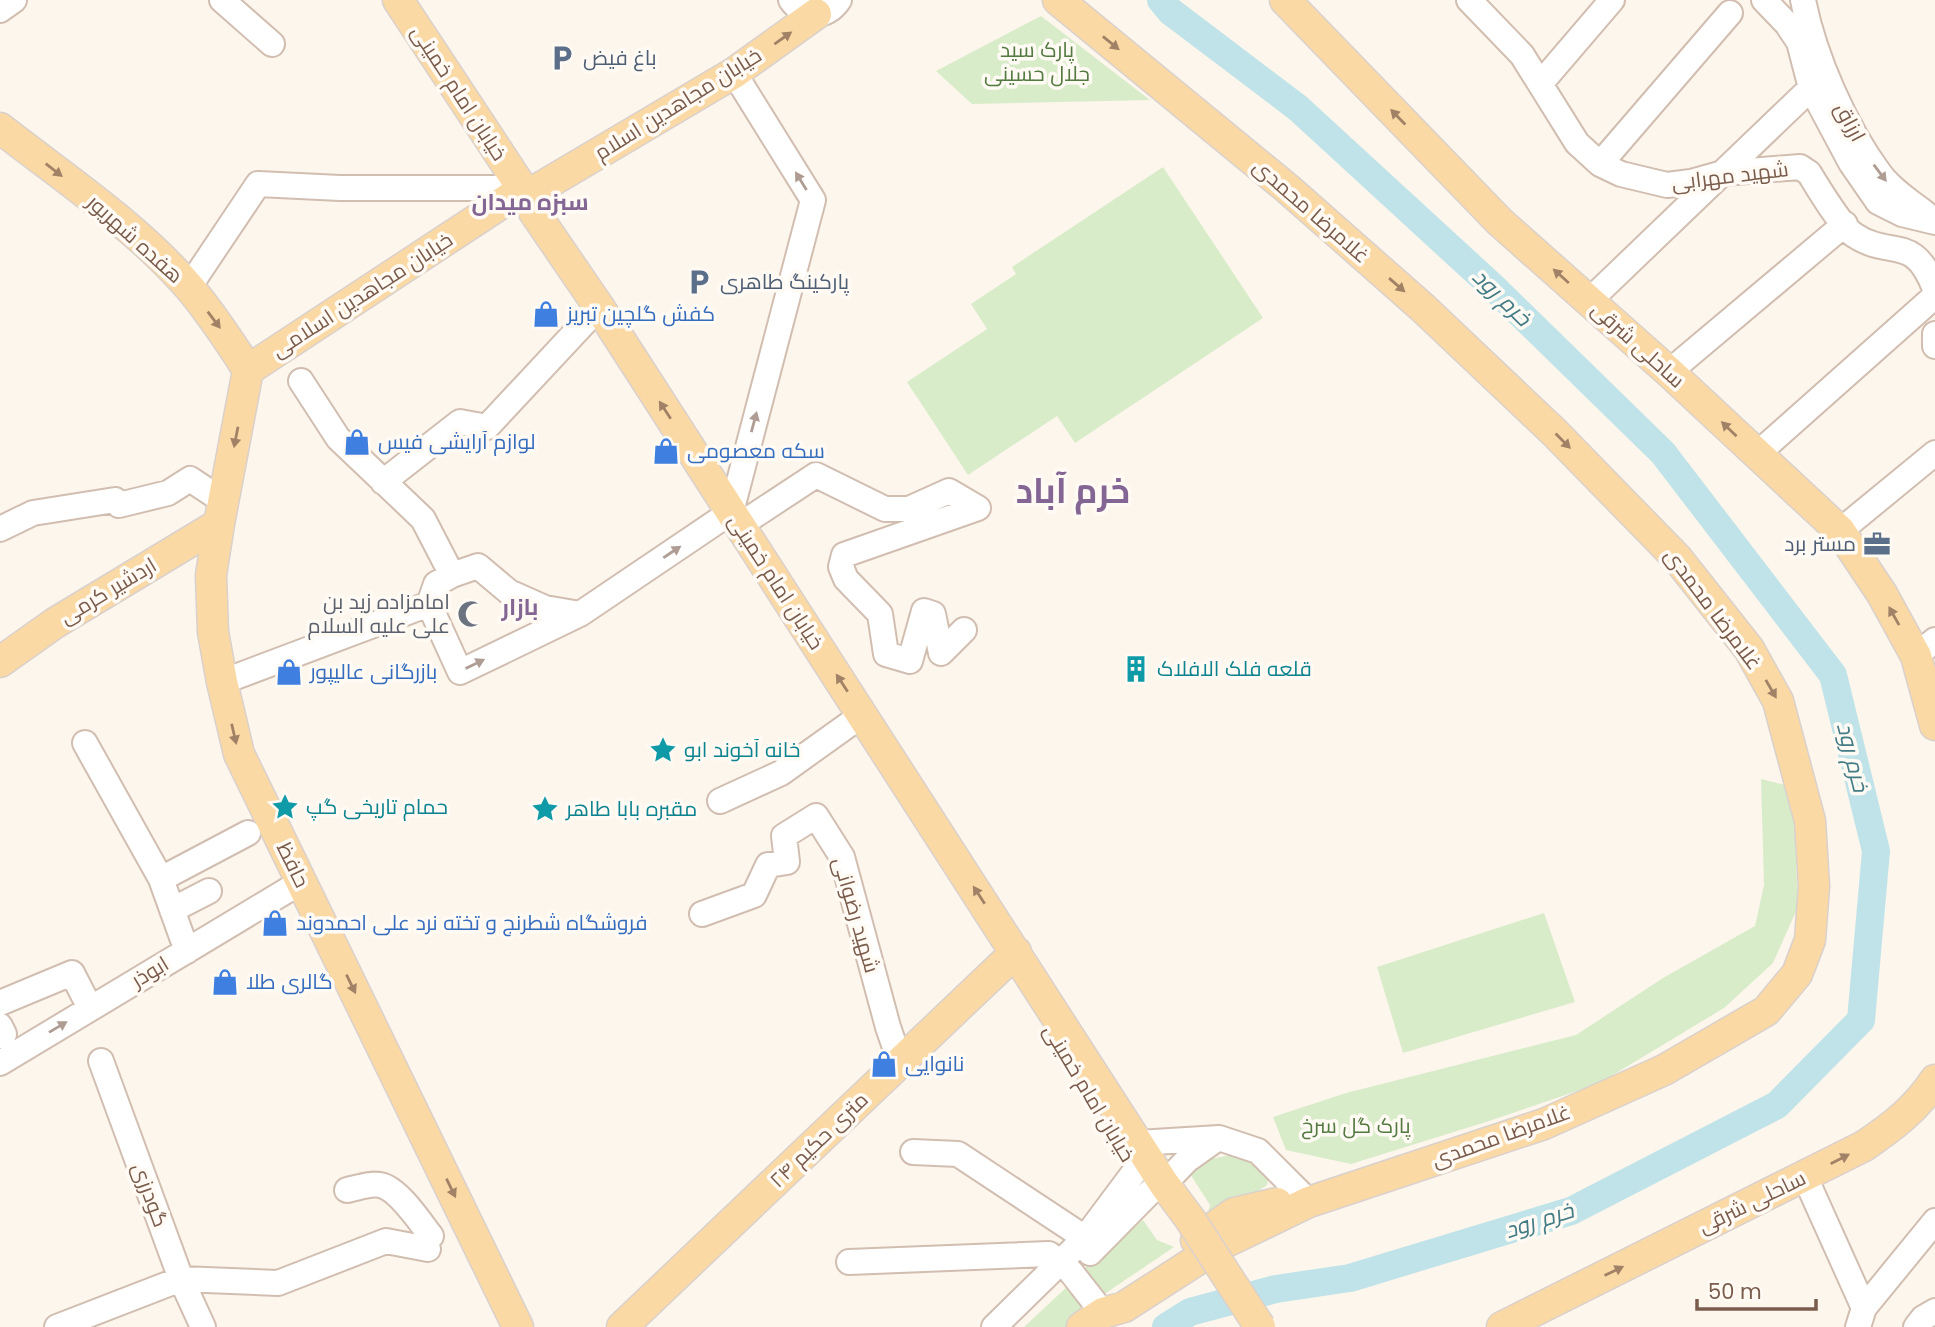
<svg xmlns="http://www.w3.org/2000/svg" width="1935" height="1327" font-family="Poppins,Cairo,sans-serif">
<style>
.green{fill:#d8ecc9}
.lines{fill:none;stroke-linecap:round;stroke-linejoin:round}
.river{stroke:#bfe3e8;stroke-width:28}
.minor-casing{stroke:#d1beb0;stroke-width:28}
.major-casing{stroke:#dad1cd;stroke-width:33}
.minor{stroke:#fff;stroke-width:24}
.major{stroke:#fbd9a5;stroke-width:30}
.major-bridge-casing{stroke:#dad1cd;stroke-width:33;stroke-linecap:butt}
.major-bridge{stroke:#fbd9a5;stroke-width:30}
.oneway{fill:#a18267}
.oneway2{fill:#af9d94}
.labels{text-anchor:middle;stroke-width:7;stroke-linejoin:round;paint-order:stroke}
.park-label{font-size:21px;fill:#537a41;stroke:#fffaf3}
.service-label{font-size:21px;fill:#4e5e75;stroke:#fffaf3;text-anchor:start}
.street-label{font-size:21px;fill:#7a5c4d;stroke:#fffaf3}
.shop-label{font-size:21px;fill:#366cbe;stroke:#fffaf3;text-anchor:start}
.worship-label{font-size:21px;fill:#5b616d;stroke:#fffaf3;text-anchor:end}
.culture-label{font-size:21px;fill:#0d838f;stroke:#fffaf3;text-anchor:start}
.neighbourhood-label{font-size:23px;font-weight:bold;fill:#846695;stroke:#fffaf3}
.water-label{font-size:23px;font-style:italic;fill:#437c86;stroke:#fffaf3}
.town-label{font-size:35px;font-weight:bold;fill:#846695;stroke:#fffaf3}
</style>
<rect width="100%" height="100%" fill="#fdf6ec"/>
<path class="green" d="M1041,16L1150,100L972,104L936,71Z
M1163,167L1263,318L1075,443L1057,416L968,475L907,382L987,329L971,304L1016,274L1012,267Z
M1761,779L1793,787L1798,907L1773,963L1724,1008L1598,1084L1486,1122L1351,1164L1286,1150L1273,1117L1346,1093L1576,1035L1663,978L1755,926L1764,885Z
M1544,913L1575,1002L1403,1053L1377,967Z
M1231,1155L1248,1159L1269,1174L1267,1185L1210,1224L1206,1220L1210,1205L1190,1174L1210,1159Z
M1143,1220L1157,1240L1174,1247L1100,1297L1080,1272Z
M1069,1285L1087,1316L1070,1327H1024Z"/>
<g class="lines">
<path class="river" d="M1161,0L1170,11L1298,108L1494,288L1663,453L1833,675L1876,851L1861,1020L1777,1105L1571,1211L1350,1278L1276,1289L1190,1312L1166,1327"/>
<defs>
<path id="minor" d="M222,0L272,44
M791,0C804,18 826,19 839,0
M1469,0L1522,55L1577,143L1600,164L1621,174L1667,185L1691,182L1723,173L1800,167L1809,173C1819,189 1840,225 1854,235C1892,260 1913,232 1935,289
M1764,0L1787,24L1799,42L1811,88L1851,163L1878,202L1902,214L1935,222
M1803,0C1814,56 1845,127 1880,174C1891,189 1909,201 1925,213
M0,10L14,0
M1541,83L1612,0
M1600,164L1730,13
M189,287L258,184L340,188H515
M1589,301L1811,88
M1935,334V346
M1669,372L1845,224
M301,381L338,438L423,519L452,575
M1756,455L1935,296
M383,482L460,422L487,427L599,307
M740,525L816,475L885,509H909L949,491L978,508L844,555L841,567L846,579L880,614L886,654L910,661L924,611L933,614L941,653L964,630
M0,529L33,513L115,500L119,505L168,493L190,479L223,501
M1840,531L1935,453
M429,604L436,584L452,575L478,566L509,592L545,608L580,614
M1916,656L1935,640
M222,682L429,604L460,672L580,614L731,512L813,200L734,73
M85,743L161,879L187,951
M720,801L781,773L862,715
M161,879L248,833
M172,910L209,891
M702,914L754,895L768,865L787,862L784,836L816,816L842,857L888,1027L900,1062
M0,1003L72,973L90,1008
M0,1026L4,1034L0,1036
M101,1061L181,1279L203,1327
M0,1063L301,882
M1138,1143L1219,1138L1258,1151L1309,1202
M913,1152L958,1154L1085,1238
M1805,1177L1864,1308
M1164,1184L1187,1160L1218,1138
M347,1190C358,1188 369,1183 380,1185C398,1188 420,1222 431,1236
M1090,1253L1150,1192
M849,1262L1049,1254L1061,1263
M1071,1272L1103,1313
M57,1327L181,1279L278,1283L386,1241L428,1249
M994,1327L1085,1238L1135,1171
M1858,1327L1864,1308L1935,1221
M1916,1327L1923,1318L1935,1311"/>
<path id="major" d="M398,0L520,185
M1058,0L1288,189L1423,308L1555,433L1677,558L1749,649L1778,701L1810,821L1814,886L1810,940L1797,974L1766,1011L1664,1070L1544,1124L1309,1202L1222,1244L1124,1307L1103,1313L1082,1327
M1285,0L1500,222L1669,372L1840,531L1882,594L1916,656L1935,725
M0,128C64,178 135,225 189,287C211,313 230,342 248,370
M538,189L734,73L816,14
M534,212L599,307L1164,1184L1190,1219
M248,370L219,524L211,575L213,632L222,682L239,754L518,1327
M248,370L511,197
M0,662L55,623L219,524
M1196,1240L1234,1213L1277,1203
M622,1327L1016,952
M1502,1327L1864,1146C1892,1127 1916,1109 1935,1080"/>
</defs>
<use href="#minor" class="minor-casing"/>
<use href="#major" class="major-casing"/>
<use href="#minor" class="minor"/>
<use href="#major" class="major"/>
<defs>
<path id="major-bridge" d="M1190,1219L1260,1327"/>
</defs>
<use href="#major-bridge" class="major-bridge-casing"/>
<use href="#major-bridge" class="major-bridge"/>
</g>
<defs><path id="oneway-solid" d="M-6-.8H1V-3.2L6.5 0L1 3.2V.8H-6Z" transform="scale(1.75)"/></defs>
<g class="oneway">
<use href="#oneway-solid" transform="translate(783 38) rotate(-35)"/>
<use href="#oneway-solid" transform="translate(1111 43) rotate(39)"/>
<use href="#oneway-solid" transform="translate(1398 117) rotate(-134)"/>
<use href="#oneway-solid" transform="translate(54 170) rotate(38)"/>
<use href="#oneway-solid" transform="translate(1561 276) rotate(-138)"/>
<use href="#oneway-solid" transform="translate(1397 285) rotate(41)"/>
<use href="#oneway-solid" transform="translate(214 320) rotate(53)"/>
<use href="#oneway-solid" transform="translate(665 410) rotate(-123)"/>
<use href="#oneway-solid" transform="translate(1729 429) rotate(-136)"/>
<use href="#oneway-solid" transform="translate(236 437) rotate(101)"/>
<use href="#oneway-solid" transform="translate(1563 441) rotate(45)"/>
<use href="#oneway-solid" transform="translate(1894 616) rotate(-119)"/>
<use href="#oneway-solid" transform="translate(842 683) rotate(-123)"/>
<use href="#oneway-solid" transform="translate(1771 689) rotate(60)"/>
<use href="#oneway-solid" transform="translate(234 734) rotate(77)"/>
<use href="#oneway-solid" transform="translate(979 895) rotate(-123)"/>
<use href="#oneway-solid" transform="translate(351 984) rotate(64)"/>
<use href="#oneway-solid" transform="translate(1840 1159) rotate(-27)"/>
<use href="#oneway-solid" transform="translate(451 1188) rotate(64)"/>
<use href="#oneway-solid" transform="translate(1614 1271) rotate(-26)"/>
</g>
<g class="oneway2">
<use href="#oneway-solid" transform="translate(1880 173) rotate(53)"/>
<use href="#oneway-solid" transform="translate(801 181) rotate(-122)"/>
<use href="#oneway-solid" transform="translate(754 422) rotate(-75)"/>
<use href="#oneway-solid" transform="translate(672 552) rotate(-34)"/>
<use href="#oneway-solid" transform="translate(475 664) rotate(-26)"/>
<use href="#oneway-solid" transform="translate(58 1027) rotate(-31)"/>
</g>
<defs>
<symbol id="parking-bare" viewBox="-9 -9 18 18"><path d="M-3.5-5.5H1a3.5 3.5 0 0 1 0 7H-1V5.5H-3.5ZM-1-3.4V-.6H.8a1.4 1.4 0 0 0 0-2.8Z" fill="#5c6f8a" stroke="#fffaf3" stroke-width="2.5" paint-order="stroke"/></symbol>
<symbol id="shop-bare" viewBox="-9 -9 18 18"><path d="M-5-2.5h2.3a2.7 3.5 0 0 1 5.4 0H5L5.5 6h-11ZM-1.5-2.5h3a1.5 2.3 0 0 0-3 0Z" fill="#3f7fe0" stroke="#fffaf3" stroke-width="2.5" paint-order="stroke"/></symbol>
<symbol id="office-bare" viewBox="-9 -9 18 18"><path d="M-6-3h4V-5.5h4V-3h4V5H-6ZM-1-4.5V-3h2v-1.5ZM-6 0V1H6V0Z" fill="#5c6f8a" stroke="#fffaf3" stroke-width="2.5" paint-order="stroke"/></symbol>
<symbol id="mosque-bare" viewBox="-9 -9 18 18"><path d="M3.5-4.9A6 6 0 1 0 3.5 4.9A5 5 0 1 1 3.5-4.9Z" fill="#6b7280" stroke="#fffaf3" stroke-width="2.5" paint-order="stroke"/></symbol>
<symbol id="building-bare" viewBox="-9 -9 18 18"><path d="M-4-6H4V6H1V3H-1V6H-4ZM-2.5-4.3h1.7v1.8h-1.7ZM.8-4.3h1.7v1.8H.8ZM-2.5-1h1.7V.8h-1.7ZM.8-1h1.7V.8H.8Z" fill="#0f9aa8" stroke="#fffaf3" stroke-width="2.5" paint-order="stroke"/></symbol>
<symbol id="sight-bare" viewBox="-9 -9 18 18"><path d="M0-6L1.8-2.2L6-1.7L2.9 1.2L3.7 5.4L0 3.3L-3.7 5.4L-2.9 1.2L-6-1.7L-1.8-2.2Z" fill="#0f9aa8" stroke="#fffaf3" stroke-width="2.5" paint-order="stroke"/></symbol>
</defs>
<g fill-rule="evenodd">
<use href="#parking-bare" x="543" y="39" width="38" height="38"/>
<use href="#parking-bare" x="680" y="263" width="38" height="38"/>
<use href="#shop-bare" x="527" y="295" width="38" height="38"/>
<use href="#shop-bare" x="338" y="423" width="38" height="38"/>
<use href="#shop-bare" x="647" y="432" width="38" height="38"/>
<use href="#office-bare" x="1858" y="525" width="38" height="38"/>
<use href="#mosque-bare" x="452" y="595" width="38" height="38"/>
<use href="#building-bare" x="1117" y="650" width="38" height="38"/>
<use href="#shop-bare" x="270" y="653" width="38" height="38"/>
<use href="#sight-bare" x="644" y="731" width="38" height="38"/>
<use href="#sight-bare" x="266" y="788" width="38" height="38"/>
<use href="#sight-bare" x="526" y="790" width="38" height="38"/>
<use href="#shop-bare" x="256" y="904" width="38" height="38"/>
<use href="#shop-bare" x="206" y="963" width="38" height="38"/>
<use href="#shop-bare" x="865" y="1045" width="38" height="38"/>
</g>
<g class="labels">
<g class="park-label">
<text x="1037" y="57">پارک سید<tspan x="1037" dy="24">جلال حسینی</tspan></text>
<text x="1356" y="1133">پارک گل سرخ</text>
</g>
<g class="service-label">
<text x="583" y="65">باغ فیض</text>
<text x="720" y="289">پارکینگ طاهری</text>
<text x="1856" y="551" text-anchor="end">مستر برد</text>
</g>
<g class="street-label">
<text transform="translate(459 93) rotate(57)" y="7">خیابان امام خمینی</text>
<text transform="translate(678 104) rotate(-32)" y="7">خیابان مجاهدین اسلام</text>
<text transform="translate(1850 122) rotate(62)" y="7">ارزاق</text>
<text transform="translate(1730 176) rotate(-7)" y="7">شهید مهرابی</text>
<text transform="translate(1311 211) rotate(41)" y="7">غلامرضا محمدی</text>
<text transform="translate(135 239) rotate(42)" y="7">هفده شهریور</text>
<text transform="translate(362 295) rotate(-33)" y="7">خیابان مجاهدین اسلامی</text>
<text transform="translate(1638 345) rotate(42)" y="7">ساحلی شرقی</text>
<text transform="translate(776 582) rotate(57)" y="7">خیابان امام خمینی</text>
<text transform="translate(108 591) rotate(-31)" y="7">اردشیر کرمی</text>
<text transform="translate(1713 609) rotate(53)" y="7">غلامرضا محمدی</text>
<text transform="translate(293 865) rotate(64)" y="7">حافظ</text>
<text transform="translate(856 915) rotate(74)" y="7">شهید رضوانی</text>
<text transform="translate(150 972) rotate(-31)" y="7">ابوذر</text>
<text transform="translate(1089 1093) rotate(59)" y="7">خیابان امام خمینی</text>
<text transform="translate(1501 1136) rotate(-20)" y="7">غلامرضا محمدی</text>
<text transform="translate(819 1140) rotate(-44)" y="7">۲۴ متری حکیم</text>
<text transform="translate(150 1195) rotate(70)" y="7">گودرزی</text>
<text transform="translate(1752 1202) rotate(-26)" y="7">ساحلی شرقی</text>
</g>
<g class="shop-label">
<text x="567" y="321">کفش گلچین تبریز</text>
<text x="378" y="449">لوازم آرایشی فیس</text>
<text x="687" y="458">سکه معصومی</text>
<text x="310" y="679">بازرگانی عالیپور</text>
<text x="296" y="930">فروشگاه شطرنج و تخته نرد علی احمدوند</text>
<text x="246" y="989">گالری طلا</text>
<text x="905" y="1071">نانوایی</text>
</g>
<g class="worship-label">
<text x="450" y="609">امامزاده زید بن<tspan x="450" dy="24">علی علیه السلام</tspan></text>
</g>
<g class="culture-label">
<text x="1157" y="676">قلعه فلک الافلاک</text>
<text x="684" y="757">خانه آخوند ابو</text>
<text x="306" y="814">حمام تاریخی گپ</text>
<text x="566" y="816">مقبره بابا طاهر</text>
</g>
<g class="neighbourhood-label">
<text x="530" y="210">سبزه میدان</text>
<text x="520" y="615">بازار</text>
</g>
<g class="water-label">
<text transform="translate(1502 297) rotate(44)" y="8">خرم رود</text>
<text transform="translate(1853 757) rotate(76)" y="8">خرم رود</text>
<text transform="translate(1539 1220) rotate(-18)" y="8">خرم رود</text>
</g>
<g class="town-label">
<text x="1073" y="503">خرم آباد</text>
</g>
</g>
<path d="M1697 1299v10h119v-10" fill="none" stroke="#7a5c4d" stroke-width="3.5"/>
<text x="1708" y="1299" font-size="21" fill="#7a5c4d" stroke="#fffaf3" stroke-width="5" paint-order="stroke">50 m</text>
</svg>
